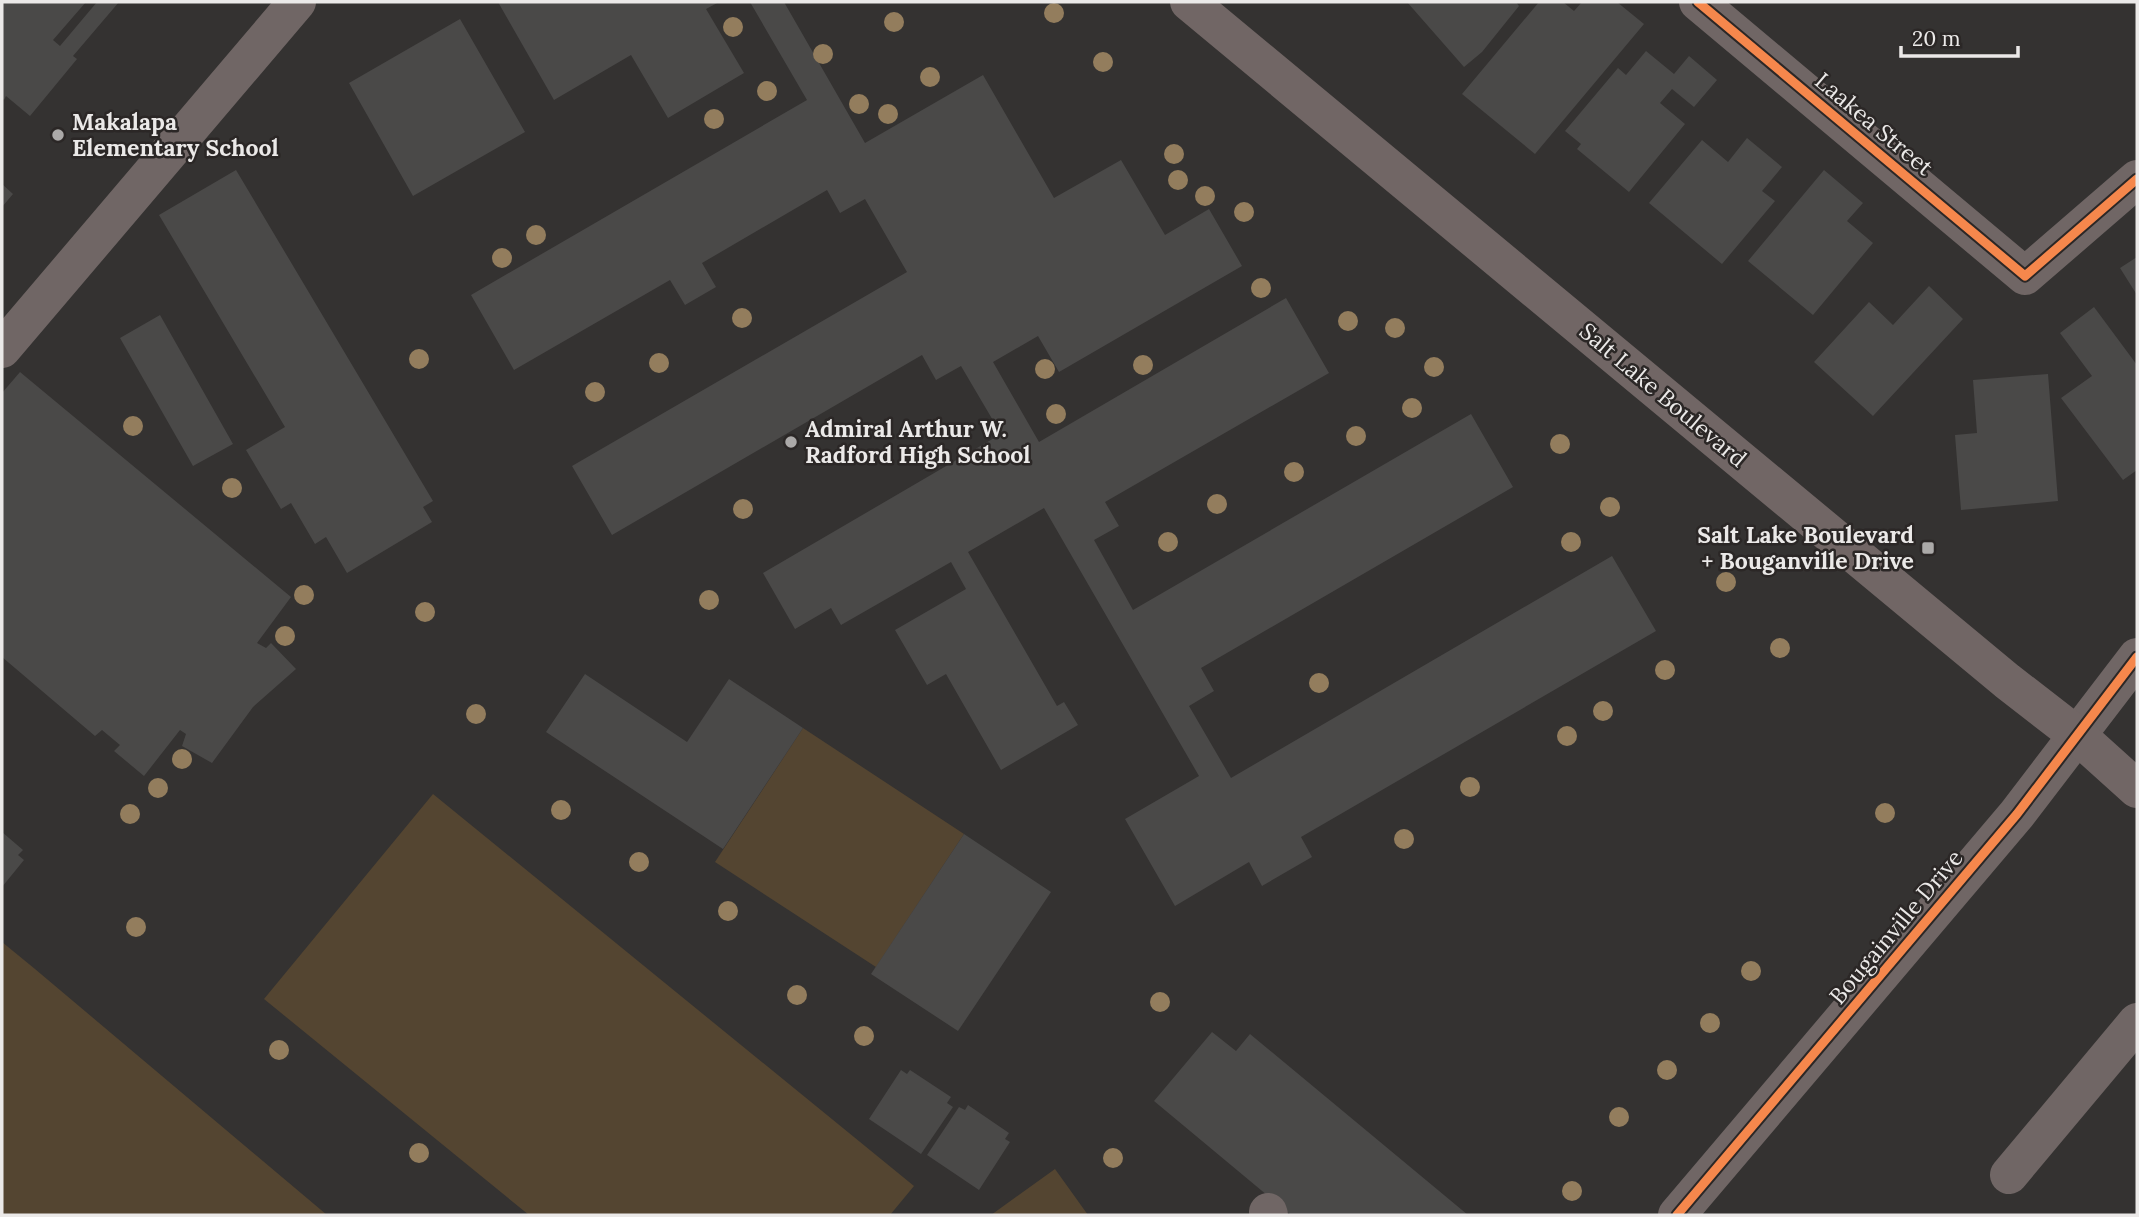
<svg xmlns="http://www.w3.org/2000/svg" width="2139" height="1217" font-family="Lora,serif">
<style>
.green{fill:#544531}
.building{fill:#4a4948}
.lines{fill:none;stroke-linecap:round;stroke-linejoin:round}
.minor{stroke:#706665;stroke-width:38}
.major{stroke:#716665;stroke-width:38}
.cycleway-casing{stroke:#2b2726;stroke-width:13}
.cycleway{stroke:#f5874c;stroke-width:9}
.tree{fill:#937d5d}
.poi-dot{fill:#aba9a8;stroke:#2b2726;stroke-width:2.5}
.labels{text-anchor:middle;stroke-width:5;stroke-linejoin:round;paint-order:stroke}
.poi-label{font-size:23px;font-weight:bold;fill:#ebe9e8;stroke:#2b2726;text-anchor:start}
.street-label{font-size:23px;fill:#ebe9e8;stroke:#2b2726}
</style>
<rect width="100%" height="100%" fill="#343231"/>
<path class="green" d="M803,728L964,834L876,967L715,862Z
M433,794L914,1186L890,1215H529L264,999Z
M2,942L35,969L327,1215H2Z
M1055,1169L1088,1215H991Z"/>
<path class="building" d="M2,2H86L53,40L60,46L97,2H119L73,56L77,59L30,116L6,96L4,100L2,98Z
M498,2H719L706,9L744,73L668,118L631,55L554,100Z
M750,2H784L865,143L983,75L1054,198L1121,160L1165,235L1209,209L1242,266L1059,372L1038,336L993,362L1039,442L1286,298L1329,373L1105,502L1119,526L1094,540L1133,610L1471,414L1513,487L1201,668L1214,691L1189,706L1231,778L1612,556L1656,631L1301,837L1312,857L1262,886L1249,862L1175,906L1125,819L1199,776L1044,508L968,552L1057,706L1064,702L1078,725L1001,770L946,674L927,685L895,630L966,589L951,562L841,625L831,608L795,629L763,573L1001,434L961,366L936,380L922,355L612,535L572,466L907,272L865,199L840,213L827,190L702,263L716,287L685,305L670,280L514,370L471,295L807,100Z
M1407,2H1516L1519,6L1482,52L1464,67Z
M1539,2H1563L1574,11L1582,2H1617L1644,24L1535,154L1462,94Z
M460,19L525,132L413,196L349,83Z
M1646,51L1674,74L1689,56L1717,80L1694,107L1672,89L1660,103L1685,124L1629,192L1577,149L1581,144L1565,131L1618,68L1626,75Z
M1747,138L1782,167L1762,191L1775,201L1722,264L1649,203L1702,140L1728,162Z
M236,170L433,501L423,507L432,522L347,573L326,537L315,544L291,503L281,509L246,450L285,427L159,215Z
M1824,170L1863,203L1847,221L1873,243L1813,315L1748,261Z
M2,184L13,194L2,207Z
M2137,257V295L2120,268Z
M1929,286L1963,319L1873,416L1814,362L1869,302L1893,325Z
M2094,307L2137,365V470L2123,480L2061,398L2092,376L2060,333Z
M160,315L233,444L193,466L120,338Z
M20,372L291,597L257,643L266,648L271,643L296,669L253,707L212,763L182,746L186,734L180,730L144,776L114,751L120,745L102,730L95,736L2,657V393Z
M2048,374L2058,501L1961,510L1955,435L1977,433L1973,380Z
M585,674L687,742L729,679L803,728L723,849L546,732Z
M2,832L23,850L18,855L24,860L2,887Z
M964,834L1051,892L958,1031L871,974Z
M1212,1032L1236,1051L1250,1034L1468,1215H1291L1154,1101Z
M901,1070L907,1074L910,1070L951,1097L947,1103L953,1107L921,1154L869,1119Z
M968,1105L1009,1133L1005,1139L1010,1142L979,1190L927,1155L959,1107L965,1110Z"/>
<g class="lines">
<path class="minor" d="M1698,2L2025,276L2137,179
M2,349L297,2
M2009,1175L2137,1022
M1268,1212L1269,1215
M1677,1215L2017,814L2137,657"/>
<path class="major" d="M1189,2L2007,681L2078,736L2137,789"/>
<defs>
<path id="cycleway" d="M1698,2L2025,276L2137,179
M1677,1215L2017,814L2137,657"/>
</defs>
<use href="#cycleway" class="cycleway-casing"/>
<use href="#cycleway" class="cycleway"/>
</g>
<g class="tree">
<circle cx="1054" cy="13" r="10"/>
<circle cx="894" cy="22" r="10"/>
<circle cx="733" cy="27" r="10"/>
<circle cx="823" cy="54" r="10"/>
<circle cx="1103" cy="62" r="10"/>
<circle cx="930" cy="77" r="10"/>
<circle cx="767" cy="91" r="10"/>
<circle cx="859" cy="104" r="10"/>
<circle cx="888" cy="114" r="10"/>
<circle cx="714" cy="119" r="10"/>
<circle cx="1174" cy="154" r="10"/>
<circle cx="1178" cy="180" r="10"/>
<circle cx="1205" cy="196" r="10"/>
<circle cx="1244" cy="212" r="10"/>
<circle cx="536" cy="235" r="10"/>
<circle cx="502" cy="258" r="10"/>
<circle cx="1261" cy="288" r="10"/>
<circle cx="742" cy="318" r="10"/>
<circle cx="1348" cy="321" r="10"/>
<circle cx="1395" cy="328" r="10"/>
<circle cx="419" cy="359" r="10"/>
<circle cx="659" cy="363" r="10"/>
<circle cx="1143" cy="365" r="10"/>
<circle cx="1434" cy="367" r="10"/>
<circle cx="1045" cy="369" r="10"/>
<circle cx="595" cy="392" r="10"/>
<circle cx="1412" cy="408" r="10"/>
<circle cx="1056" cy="414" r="10"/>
<circle cx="133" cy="426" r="10"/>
<circle cx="1356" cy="436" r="10"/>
<circle cx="1560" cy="444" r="10"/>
<circle cx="1294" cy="472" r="10"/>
<circle cx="232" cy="488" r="10"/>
<circle cx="1217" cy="504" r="10"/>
<circle cx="1610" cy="507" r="10"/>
<circle cx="743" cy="509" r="10"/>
<circle cx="1168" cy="542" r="10"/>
<circle cx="1571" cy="542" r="10"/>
<circle cx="1726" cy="582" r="10"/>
<circle cx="304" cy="595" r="10"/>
<circle cx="709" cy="600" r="10"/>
<circle cx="425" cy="612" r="10"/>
<circle cx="285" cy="636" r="10"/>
<circle cx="1780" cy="648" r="10"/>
<circle cx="1665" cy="670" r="10"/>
<circle cx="1319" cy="683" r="10"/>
<circle cx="1603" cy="711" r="10"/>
<circle cx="476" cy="714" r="10"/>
<circle cx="1567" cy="736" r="10"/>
<circle cx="182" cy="759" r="10"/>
<circle cx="1470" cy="787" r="10"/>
<circle cx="158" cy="788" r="10"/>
<circle cx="561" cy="810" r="10"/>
<circle cx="1885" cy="813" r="10"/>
<circle cx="130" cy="814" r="10"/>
<circle cx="1404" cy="839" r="10"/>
<circle cx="639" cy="862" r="10"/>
<circle cx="728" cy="911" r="10"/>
<circle cx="136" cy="927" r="10"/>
<circle cx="1751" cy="971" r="10"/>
<circle cx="797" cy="995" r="10"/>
<circle cx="1160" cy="1002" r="10"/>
<circle cx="1710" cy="1023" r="10"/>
<circle cx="864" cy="1036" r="10"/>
<circle cx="279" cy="1050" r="10"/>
<circle cx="1667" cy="1070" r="10"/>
<circle cx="1619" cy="1117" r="10"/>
<circle cx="419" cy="1153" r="10"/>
<circle cx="1113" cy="1158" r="10"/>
<circle cx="1572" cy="1191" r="10"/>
</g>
<g class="poi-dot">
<circle cx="58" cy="135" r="7"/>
<circle cx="791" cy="442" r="7"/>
<rect x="1921" y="541" width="14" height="14" rx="3.5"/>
</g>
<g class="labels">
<g class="poi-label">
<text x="72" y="130">Makalapa<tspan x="72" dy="26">Elementary School</tspan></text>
<text x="805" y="437">Admiral Arthur W.<tspan x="805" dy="26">Radford High School</tspan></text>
<text x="1914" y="543" text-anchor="end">Salt Lake Boulevard<tspan x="1914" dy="26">+ Bouganville Drive</tspan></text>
</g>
<g class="street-label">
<text transform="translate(1874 124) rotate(40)" y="8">Laakea Street</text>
<text transform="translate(1663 395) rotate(40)" y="8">Salt Lake Boulevard</text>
<text transform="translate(1896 927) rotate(-50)" y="8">Bougainville Drive</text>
</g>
</g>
<rect width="2139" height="1217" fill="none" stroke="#ebe9e8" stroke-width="7"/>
<path d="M1901 46v10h117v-10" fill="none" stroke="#ebe9e8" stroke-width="3.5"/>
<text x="1912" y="46" font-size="21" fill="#ebe9e8" stroke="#2b2726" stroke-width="5" paint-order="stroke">20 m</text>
</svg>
